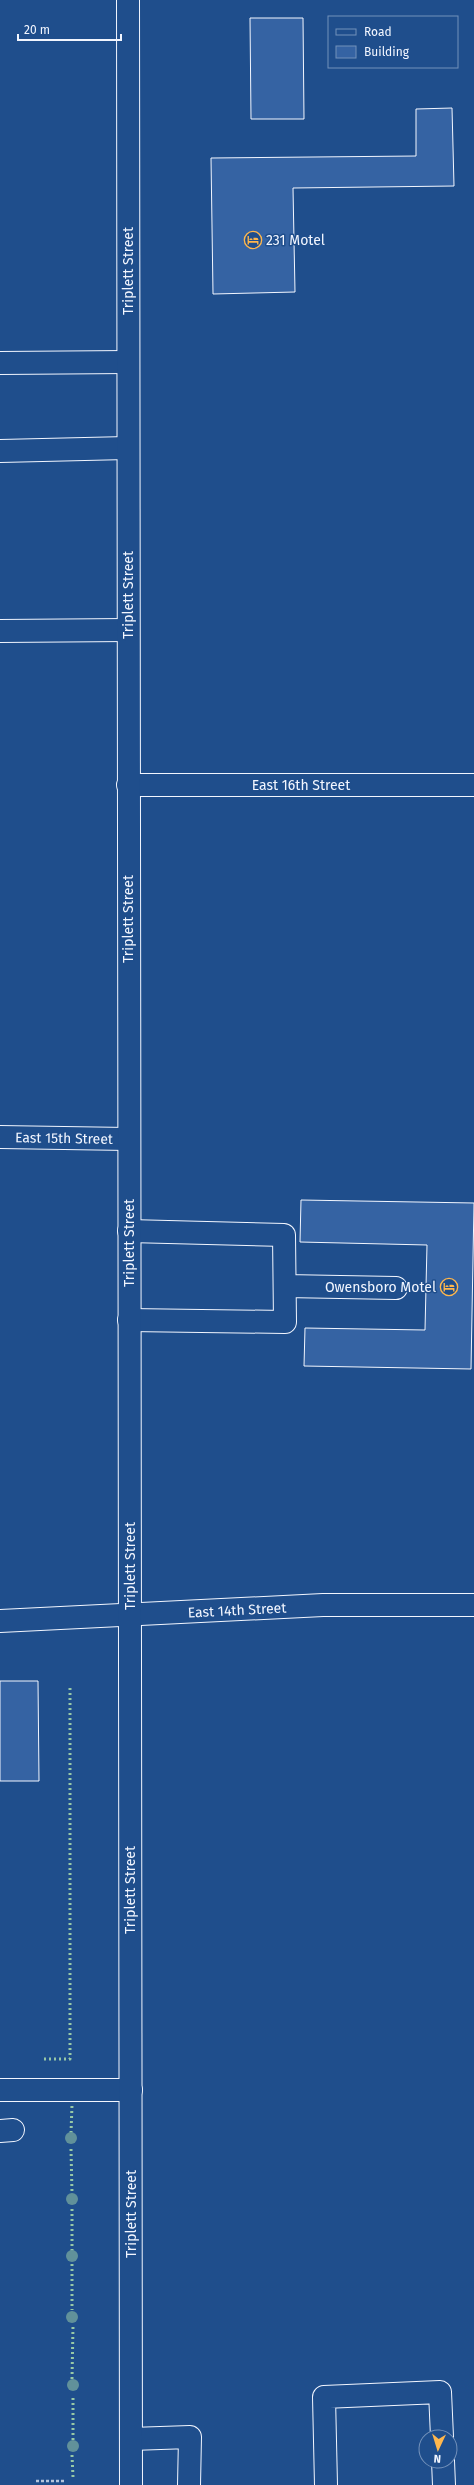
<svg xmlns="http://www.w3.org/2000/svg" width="474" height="2485" font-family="'Fira Sans',sans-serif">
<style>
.building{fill:#3563a3;stroke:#f2f6ff}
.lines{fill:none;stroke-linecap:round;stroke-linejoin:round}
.minor-casing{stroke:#f2f6ff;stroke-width:24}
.major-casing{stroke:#f2f6ff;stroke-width:24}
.path{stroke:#b3c4dc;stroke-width:2.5;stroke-dasharray:3 2;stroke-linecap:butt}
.minor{stroke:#1f4e8c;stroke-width:22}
.major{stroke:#1f4e8c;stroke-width:22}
.hedge{stroke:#97c8a6;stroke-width:3;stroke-dasharray:2 3;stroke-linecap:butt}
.tree{fill:#61919a}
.labels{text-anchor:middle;stroke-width:3;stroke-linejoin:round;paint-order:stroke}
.poi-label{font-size:14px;fill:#f2f6ff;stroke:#1f4e8c;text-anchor:start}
.street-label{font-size:14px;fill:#f2f6ff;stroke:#1f4e8c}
</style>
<rect width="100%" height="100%" fill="#1f4e8c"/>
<path class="building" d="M250,18H303L304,119H251Z
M452,108L454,186L293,188L295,292L213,294L211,158L416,156V109Z
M301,1200L474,1203L471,1369L304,1366L305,1328L425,1330L427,1245L300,1242Z
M0,1681H38L39,1781H0Z"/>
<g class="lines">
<defs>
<path id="minor" d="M0,363L128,362
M0,451L127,448
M0,631L128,630
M128,785H474
M0,1137L128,1139
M129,1231L284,1235L285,1322L129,1320
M285,1286L396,1288
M0,1621L323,1605H474
M0,2090H131
M0,2131L13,2130
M131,2439L190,2437L189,2485
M443,2461L444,2485
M326,2485L324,2397L440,2392L442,2437"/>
<path id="major" d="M128,0L131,2485"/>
</defs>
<use href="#minor" class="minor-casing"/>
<use href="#major" class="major-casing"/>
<path class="path" d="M36,2481H66"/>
<use href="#minor" class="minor"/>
<use href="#major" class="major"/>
<path class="hedge" d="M44,2059H70V1688
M71,2133L72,2105
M71,2149L72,2193
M72,2251V2209
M72,2264V2310
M72,2379L73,2326
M73,2440V2397
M72,2455L73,2477"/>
</g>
<g class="tree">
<circle cx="71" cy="2138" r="6"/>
<circle cx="72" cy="2199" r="6"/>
<circle cx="72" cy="2256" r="6"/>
<circle cx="72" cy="2317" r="6"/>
<circle cx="73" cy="2385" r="6"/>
<circle cx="73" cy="2446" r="6"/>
</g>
<defs>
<symbol id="hotel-ring" viewBox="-11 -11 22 22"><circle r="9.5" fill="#1f4e8c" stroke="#ffb74d" stroke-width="1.5"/><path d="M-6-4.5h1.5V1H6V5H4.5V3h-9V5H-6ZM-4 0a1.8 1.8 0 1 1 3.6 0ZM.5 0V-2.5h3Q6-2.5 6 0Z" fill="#ffb74d"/></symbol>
</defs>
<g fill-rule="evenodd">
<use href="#hotel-ring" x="243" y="230" width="20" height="20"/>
<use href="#hotel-ring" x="439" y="1277" width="20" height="20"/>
</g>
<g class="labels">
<g class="poi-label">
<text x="266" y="245">231 Motel</text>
<text x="436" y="1292" text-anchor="end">Owensboro Motel</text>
</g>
<g class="street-label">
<text transform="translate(128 271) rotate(-90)" y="5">Triplett Street</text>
<text transform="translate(128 595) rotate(-90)" y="5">Triplett Street</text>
<text x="301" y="790">East 16th Street</text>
<text transform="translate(128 919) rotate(-90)" y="5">Triplett Street</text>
<text transform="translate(64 1138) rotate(1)" y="5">East 15th Street</text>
<text transform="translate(129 1243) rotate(-90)" y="5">Triplett Street</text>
<text transform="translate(130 1566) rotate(-90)" y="5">Triplett Street</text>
<text transform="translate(237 1610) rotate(-3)" y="5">East 14th Street</text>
<text transform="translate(130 1890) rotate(-90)" y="5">Triplett Street</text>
<text transform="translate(131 2214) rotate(-90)" y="5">Triplett Street</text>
</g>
</g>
<rect x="328" y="16" width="130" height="52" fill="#1f4e8c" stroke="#7391ba"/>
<rect x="336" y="29" width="20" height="6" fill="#1f4e8c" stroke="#7391ba"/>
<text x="364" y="36" font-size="12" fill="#f2f6ff">Road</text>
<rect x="336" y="46" width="20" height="12" fill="#3563a3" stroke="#7391ba"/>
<text x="364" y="56" font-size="12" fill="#f2f6ff">Building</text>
<g transform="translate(438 2449) rotate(184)"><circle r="19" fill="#1f4e8c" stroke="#7391ba"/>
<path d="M0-3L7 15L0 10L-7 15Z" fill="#ffb74d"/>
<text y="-6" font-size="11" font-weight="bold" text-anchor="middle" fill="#f2f6ff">N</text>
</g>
<path d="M18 34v6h103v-6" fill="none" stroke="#f2f6ff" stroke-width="2"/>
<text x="24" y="34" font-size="12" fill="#f2f6ff" stroke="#1f4e8c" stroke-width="3" paint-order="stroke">20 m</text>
</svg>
